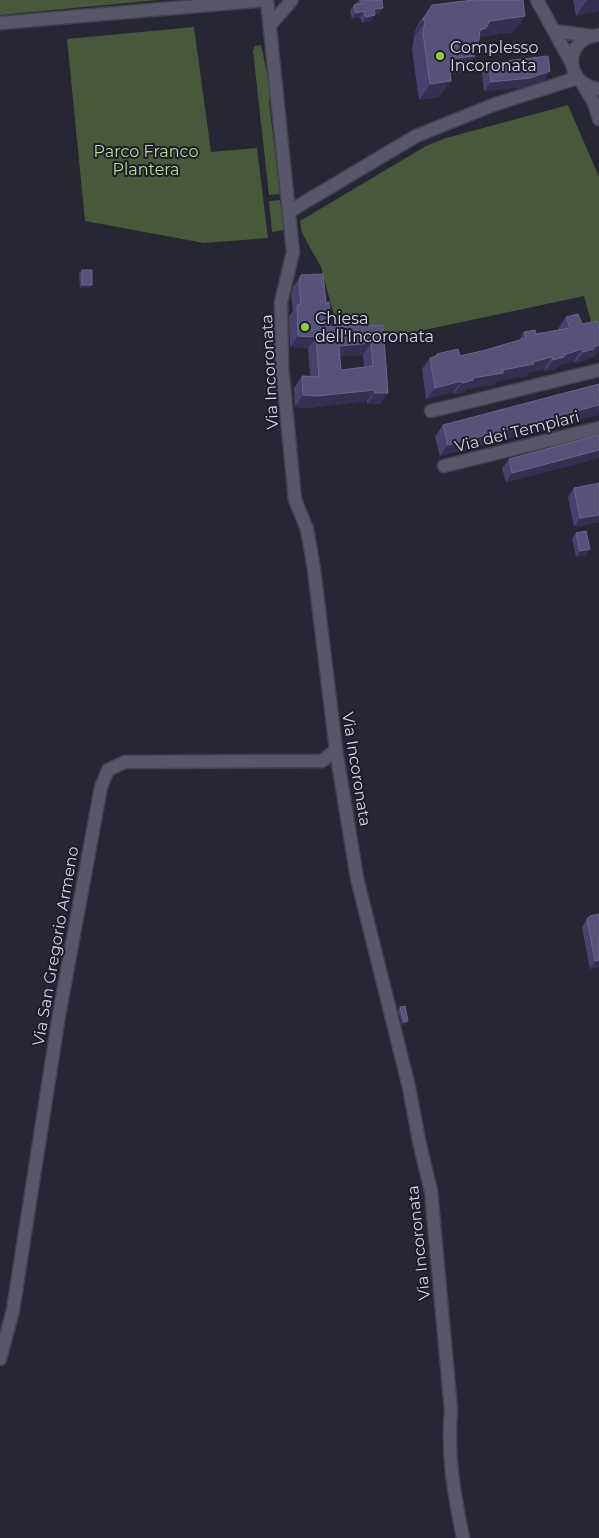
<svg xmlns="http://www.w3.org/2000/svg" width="599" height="1538" font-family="Montserrat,sans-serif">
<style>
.green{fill:#49573a}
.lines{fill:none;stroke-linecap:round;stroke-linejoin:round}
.minor-casing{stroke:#43424f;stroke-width:15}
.secondary-casing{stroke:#43424f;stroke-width:15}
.minor{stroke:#585769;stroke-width:12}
.secondary{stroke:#585769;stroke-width:12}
.wall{fill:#47426d;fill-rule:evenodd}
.shaded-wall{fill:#343051}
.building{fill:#565279;stroke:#6a6689;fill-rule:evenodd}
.poi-dot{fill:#91cd3f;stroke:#1d1c2b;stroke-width:2}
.labels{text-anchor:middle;stroke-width:4;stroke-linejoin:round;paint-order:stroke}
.poi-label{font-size:16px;fill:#d6d5e0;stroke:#1d1c2b;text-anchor:start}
.park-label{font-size:16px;fill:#b9dd93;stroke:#1d1c2b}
.street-label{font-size:16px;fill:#d6d5e0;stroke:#1d1c2b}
</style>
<rect width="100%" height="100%" fill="#272635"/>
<path class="green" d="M0,0H158L0,15Z
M194,27L211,152L257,148L268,238L204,243L85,221L67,39Z
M261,45L271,92L269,102L280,194L269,195L253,51L255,46Z
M568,105L599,177V333L592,325L584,296L415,332L340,338L321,267L302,233L300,221L426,146L446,138Z
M280,200L285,230L272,232L269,201Z"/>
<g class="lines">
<defs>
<path id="minor" d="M267,0L293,252L281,302L282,366L295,500L307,529L314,569L336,750L357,878L409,1087L419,1141L431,1191L451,1410C447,1456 454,1493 463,1538
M0,23L267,0
M270,25L292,0
M290,211L416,136L493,105L577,78
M431,411L599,370
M444,466L599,428
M0,1359L13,1310L59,1015L101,787L108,770L125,762L322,761L336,750"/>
<path id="secondary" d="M537,0L571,62
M554,31L591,36
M599,35C563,38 563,84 599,89
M582,83L594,103L599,119"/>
</defs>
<use href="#minor" class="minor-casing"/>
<use href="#secondary" class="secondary-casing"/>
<use href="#minor" class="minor"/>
<use href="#secondary" class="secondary"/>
</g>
<path class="wall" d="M359,0H372L383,8L379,14H375L371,21L362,23L360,17L352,19L350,11L354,5H356V4Z
M573,0H599L576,16Z
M432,5L525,16L513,32L479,37L473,52L475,56L463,72L450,74L439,97L419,100L412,50L414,37H412L420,21Z
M488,63L550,71L544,80L524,87L484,91L482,72Z
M82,270L90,288H80L79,273Z
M301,275L326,303L331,327L383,325L388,393L380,404H367V401L309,408L295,407L294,388L302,376L310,377L308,348L290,347L289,316L293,311L291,295L293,287ZM363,355L364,367L341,370L340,356Z
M566,317L595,356L588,358L586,360L575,363L574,361L558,366L556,369L545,371L544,369L528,373L526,376L497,381L495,384L467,389L465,392L454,394L453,392L426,399L422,369L430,358L435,356L437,354L460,356L486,350L519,340L524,332L536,334L559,330L558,329Z
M599,384L440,456L435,437L443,425Z
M599,435V458L506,482L502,468L509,459Z
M574,488L599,522L574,527L568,497Z
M576,533L586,555L576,557L572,539Z
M599,914V967L590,969L582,927L587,919Z
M400,1007L406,1024L402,1025L398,1010Z"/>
<path class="shaded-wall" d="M587,0H599V11L576,16Z
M383,8L379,14L370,15L374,9Z
M364,11L360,17L352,19L356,13Z
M375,15L371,21L362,23L366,17Z
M525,16L513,32L479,37L480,30L490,21Z
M423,20L425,21L414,37H412Z
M475,56L463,72L437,76L449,59Z
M550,71L544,80L524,87L484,91L491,82Z
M451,81L439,97L419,100L430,84Z
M82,285H92L90,288H80Z
M298,336L316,337L308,348L290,347Z
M371,343L363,355L331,357L339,346Z
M599,345V350L595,356L588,358L586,360L575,363L583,352Z
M582,349L574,361L558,366L556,369L545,371L553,360L564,355Z
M552,357L544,369L528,373L526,376L497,381L495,384L467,389L465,392L454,394L462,383L473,378Z
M462,381L453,392L426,399L435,388Z
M375,390L367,401L309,408L295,407L303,395Z
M375,393H388L380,404H367Z
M599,405V415L440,456L448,445Z
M599,450V458L506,482L512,473Z
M599,515V522L574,527L580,518Z
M590,549L586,555L576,557L580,551Z
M599,960V967L590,969L595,961Z
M408,1021L406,1024L402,1025L404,1022Z"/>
<path class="building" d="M361,0H372V1L382,0L383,8L374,9L375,15L366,17L364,11L356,13L354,5L362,3Z
M473,0H523L525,16L490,21L486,28L480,30L479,40L473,52L475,56L449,59L451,81L430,84L423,33L425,21L423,20L432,5Z
M548,56L550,71L530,78L491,82L488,63Z
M82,270H92V285H82Z
M323,274L326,303L329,302L331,327L383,325L388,393H375V390L317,396L303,395L302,376L319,377L316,337L298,336L297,305L301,304L299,284L301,275ZM371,343L373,366L341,370L339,346Z
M578,314L582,324L597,321L599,329V345L594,347V349L583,352L582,349L564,355V357L553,360L552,357L533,362L534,364L503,370V373L473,378V380L462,383V381L435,388L430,358L437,356V354L458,349L460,356L486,350L526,338L524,332L535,330L536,334L570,328L566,317Z
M599,384V405L448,445L443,425Z
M599,435V450L512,473L509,459Z
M599,483V515L580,518L574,488Z
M586,531L590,549L580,551L576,533Z
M599,914V960L595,961L587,919L590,916Z
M405,1006L408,1021L404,1022L400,1007Z"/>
<g class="poi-dot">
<circle cx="440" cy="56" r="5"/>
<circle cx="305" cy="327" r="5"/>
</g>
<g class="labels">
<g class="poi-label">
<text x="450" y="53">Complesso<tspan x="450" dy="18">Incoronata</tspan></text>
<text x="315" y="324">Chiesa<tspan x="315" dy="18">dell'Incoronata</tspan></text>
</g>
<g class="park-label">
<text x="146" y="157">Parco Franco<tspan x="146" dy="18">Plantera</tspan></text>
</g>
<g class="street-label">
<text transform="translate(269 372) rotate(-93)" y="6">Via Incoronata</text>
<text transform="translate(517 431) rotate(-14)" y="6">Via dei Templari</text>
<text transform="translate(357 769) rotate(81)" y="6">Via Incoronata</text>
<text transform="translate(55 946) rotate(-80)" y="6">Via San Gregorio Armeno</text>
<text transform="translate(418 1243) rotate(-96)" y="6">Via Incoronata</text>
</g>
</g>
</svg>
